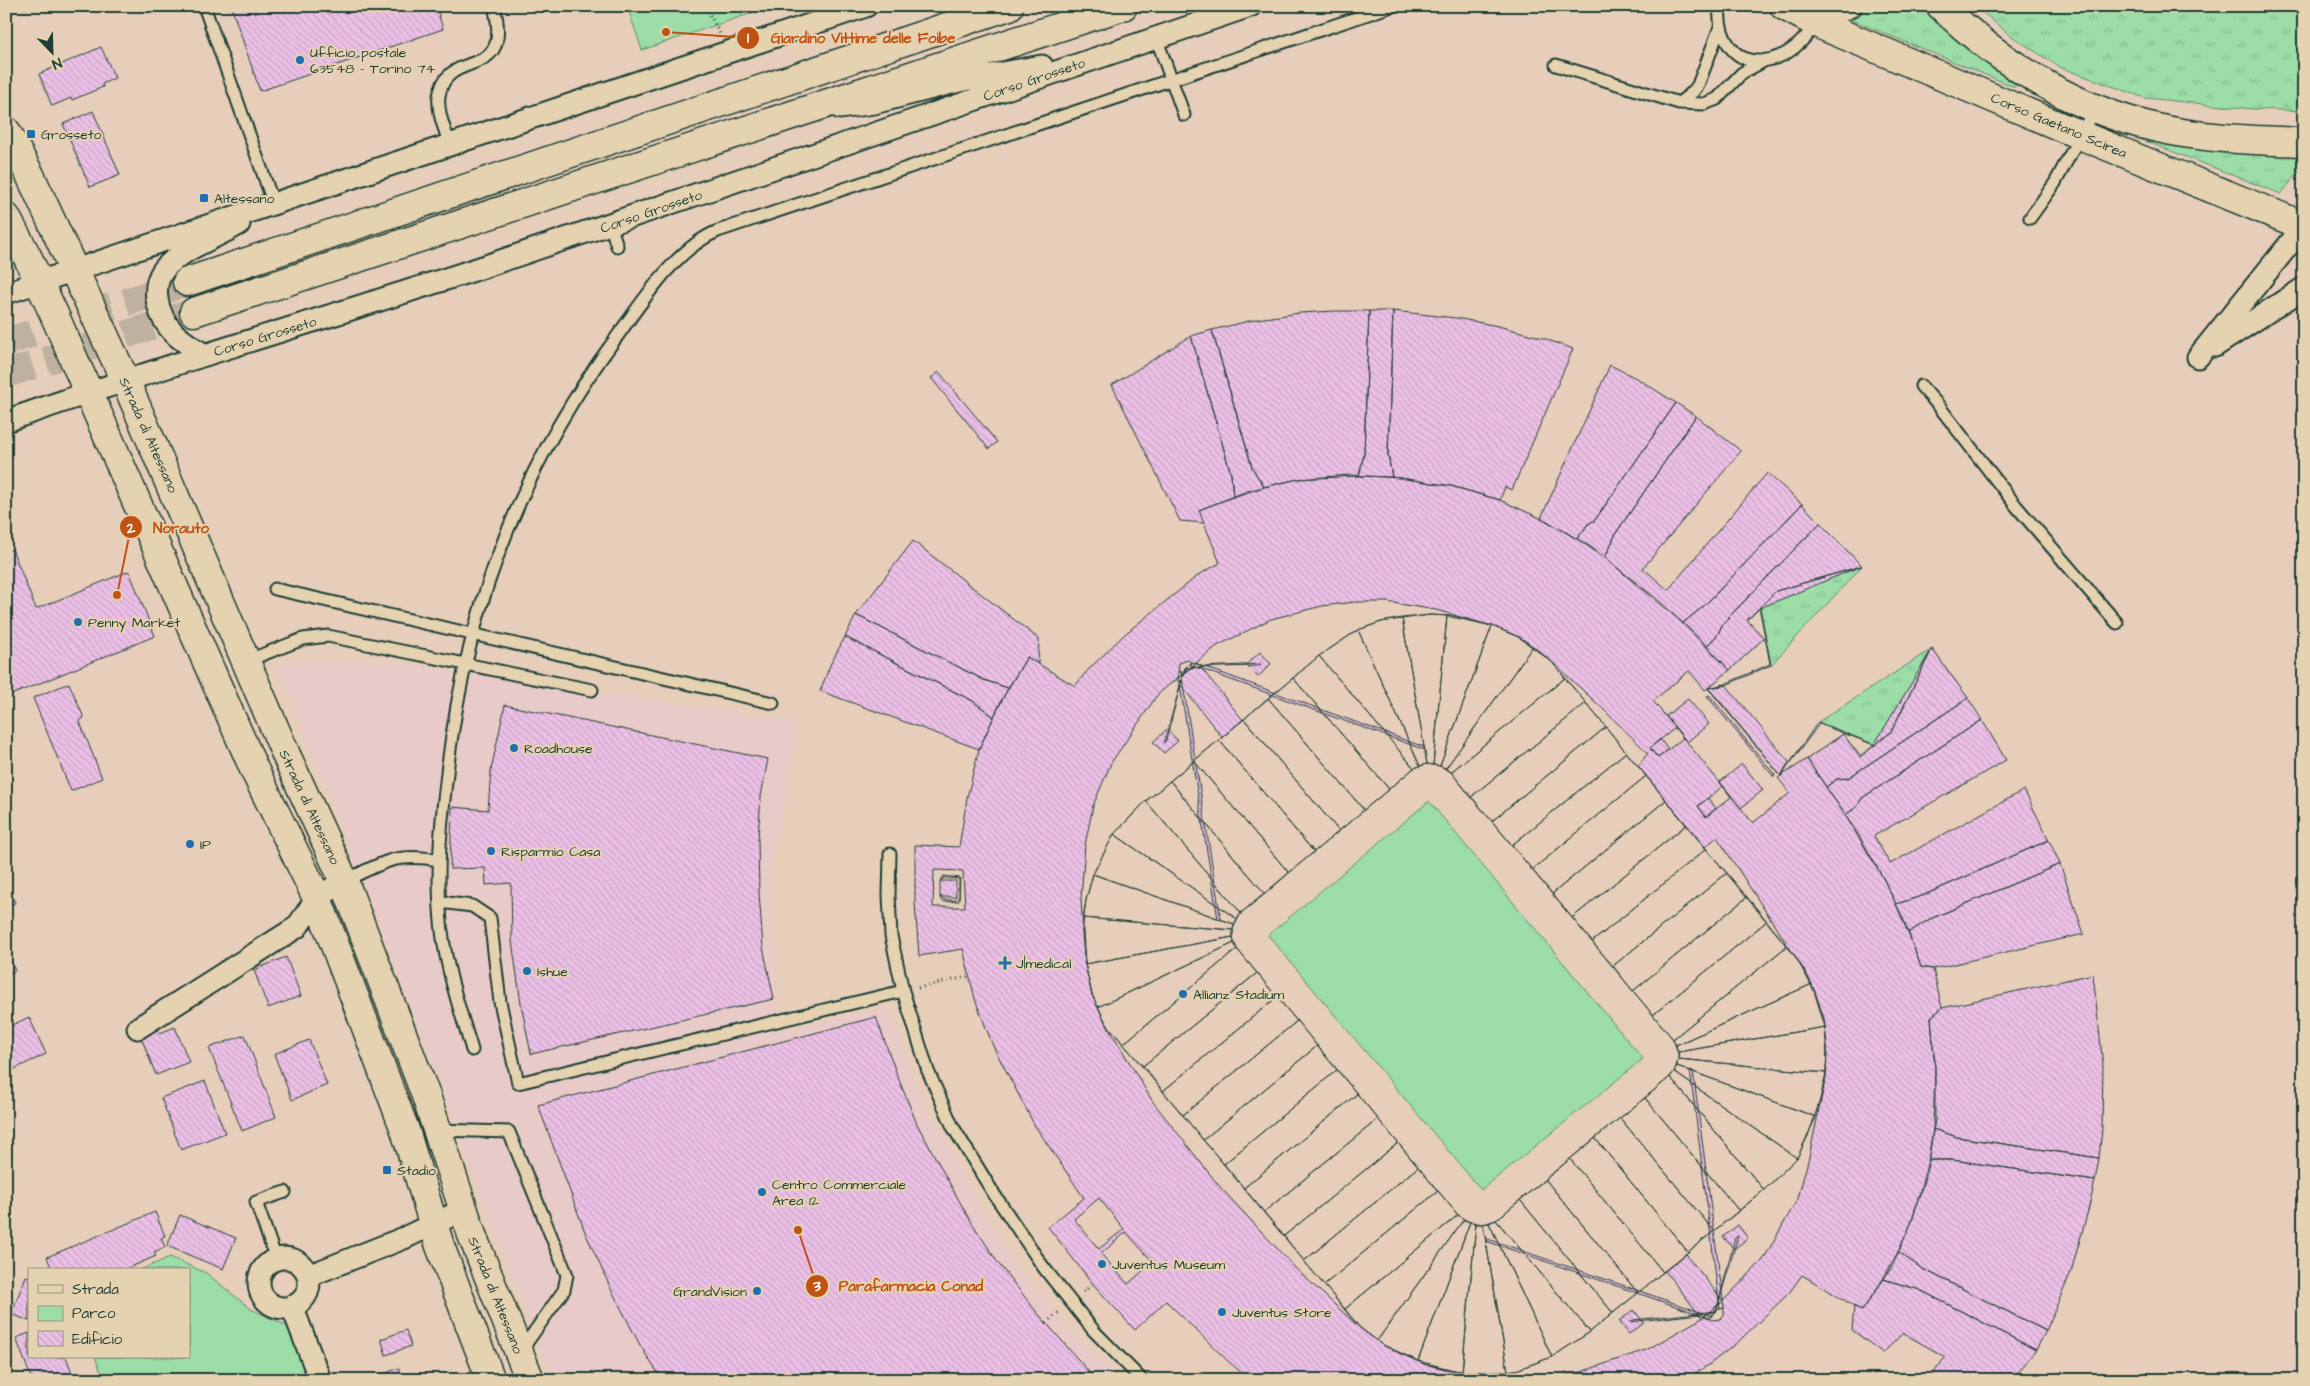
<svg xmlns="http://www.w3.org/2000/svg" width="2310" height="1386" font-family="'Architects Daughter',sans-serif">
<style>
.built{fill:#e8cac8}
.grass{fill:url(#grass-tufts);stroke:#5d8c6e}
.green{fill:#9bdca7;stroke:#5d8c6e}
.building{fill:url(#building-back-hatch);stroke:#1f3d34;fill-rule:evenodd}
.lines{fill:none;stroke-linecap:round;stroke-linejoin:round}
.secondary-tunnel{stroke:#beb1a0;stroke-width:28;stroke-dasharray:28 14;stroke-linecap:butt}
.service-casing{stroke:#1f3d34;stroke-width:15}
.minor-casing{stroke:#1f3d34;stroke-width:25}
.tertiary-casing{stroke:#1f3d34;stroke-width:31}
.secondary-casing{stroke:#1f3d34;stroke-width:31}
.path{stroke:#1f3d34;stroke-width:3;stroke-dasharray:1 4;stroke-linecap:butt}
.service{stroke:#e5d2b0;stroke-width:11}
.minor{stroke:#e5d2b0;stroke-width:21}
.tertiary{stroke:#e5d2b0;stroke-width:28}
.secondary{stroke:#e5d2b0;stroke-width:28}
.poi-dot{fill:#1f6fb2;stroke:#e5d2b0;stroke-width:2}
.labels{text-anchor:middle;stroke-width:4;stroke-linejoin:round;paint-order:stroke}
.poi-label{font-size:14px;fill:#1f3d34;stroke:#e5d2b0;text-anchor:start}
.street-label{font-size:14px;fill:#1f3d34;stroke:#e5d2b0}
.leader{fill:none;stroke:#c05314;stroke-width:2}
.callout-dot{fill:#c05314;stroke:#e5d2b0;stroke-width:2}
.mark-label{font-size:15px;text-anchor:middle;font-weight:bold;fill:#fff}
.callout-label{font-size:15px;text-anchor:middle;font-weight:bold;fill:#c05314;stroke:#e5d2b0;stroke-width:4;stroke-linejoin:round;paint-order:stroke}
</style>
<defs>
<pattern id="grass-tufts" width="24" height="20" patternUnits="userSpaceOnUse" patternTransform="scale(1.25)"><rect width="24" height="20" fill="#9bdca7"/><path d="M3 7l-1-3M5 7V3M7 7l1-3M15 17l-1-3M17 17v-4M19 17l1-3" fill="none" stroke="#85be90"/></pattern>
<pattern id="building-back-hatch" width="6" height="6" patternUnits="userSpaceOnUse" patternTransform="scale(1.25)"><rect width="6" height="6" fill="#ecc0e6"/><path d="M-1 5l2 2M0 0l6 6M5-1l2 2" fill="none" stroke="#caa6c6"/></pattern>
</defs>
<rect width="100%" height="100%" fill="#e6cebb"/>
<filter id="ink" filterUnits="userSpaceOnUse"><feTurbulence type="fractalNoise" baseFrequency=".02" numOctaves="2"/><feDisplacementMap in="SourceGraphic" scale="10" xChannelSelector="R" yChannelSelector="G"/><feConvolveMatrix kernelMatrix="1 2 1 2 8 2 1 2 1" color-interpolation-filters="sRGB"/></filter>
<g filter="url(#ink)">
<path class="built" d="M394,662L796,722L786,792L768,873L780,1031L890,1007L917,1092L965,1181L1012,1260L1074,1336L1119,1380H553L278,663Z"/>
<path class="grass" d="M1867,6H1926L2020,81L2015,87L1847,18Z
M1975,6H2304V111L2252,109L2145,98L2059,67L2010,35Z
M2112,128L2304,149V165L2281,194Z
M1820,523L1862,566L1771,665L1759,609L1747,621L1764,638L1730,670L1707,646L1718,634L1723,623Z
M1932,649L1968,698L1848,778L1807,759L1843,734L1860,756L1874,745L1818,722Z"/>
<path class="green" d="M627,6H749L752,13L642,50Z
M1429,801L1643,1059L1481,1190L1268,935Z
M170,1257L206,1273L251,1309L287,1326L308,1380H104L95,1357H189V1270H140Z"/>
<path class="building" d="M6,6H17L6,15Z
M231,6H436L443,29L260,91Z
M101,47L115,78L102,84L103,87L72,100L71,98L52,106L39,74Z
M93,111L120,175L90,187L63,124Z
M1335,311H1369L1364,454L1359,476L1298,479L1264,487L1252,467L1212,330L1257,319L1300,313Z
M1369,311H1393L1388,454L1392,477L1359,476L1364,454Z
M1393,311L1456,318L1498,326L1540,337L1573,349L1512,490L1505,487L1500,500L1451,486L1392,477L1388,454Z
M1212,330L1252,467L1264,487L1233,497L1231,474L1191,336Z
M1191,336L1231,474L1233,497L1199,510L1204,523L1180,521L1112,385Z
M1610,365L1638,379L1676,403L1595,520L1588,524L1577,539L1541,518Z
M939,372L997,442L989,449L931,378Z
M1676,403L1696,416L1616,533L1605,558L1577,539L1588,524L1595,520Z
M1696,416L1741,451L1643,568L1668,590L1767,473L1802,504L1705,605L1683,623L1605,558L1616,533Z
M1350,475L1401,478L1451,486L1500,500L1547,521L1591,547L1663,604L1730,670L1708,688L1781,776L1807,759L1860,837L1882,876L1903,918L1921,967L1933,969L1942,1008L1931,1017L1935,1069V1119L1927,1170L1912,1221L1892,1267L1862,1311L1802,1275L1789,1293L1738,1342L1710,1364L1684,1380H1525L1575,1374L1648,1349L1702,1318L1723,1301L1763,1260L1798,1198L1809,1157L1826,1076L1827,1048L1824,1019L1815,992L1806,973L1717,837L1705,847L1638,766L1648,753L1602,708L1552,662L1519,637L1492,626L1436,610L1387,602H1355L1322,606L1271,619L1217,646L1158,694L1111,763L1093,806L1085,845L1081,899L1085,964L1092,995L1106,1023L1153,1102L1220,1187L1296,1269L1359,1327L1381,1344L1401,1354L1424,1364L1445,1369L1524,1380H1250L1229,1362L1166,1301L1135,1330L1093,1284L1048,1227L1084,1198L1035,1126L993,1046L975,999L963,949L919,956L915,903V845L959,847L967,798L979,749L1001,701L1027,657L1075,686L1087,671L1126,633L1200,574L1220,563L1199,510L1247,491L1298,479Z
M1802,504L1820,523L1723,623L1718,634L1707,646L1683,623L1705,605Z
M1820,523L1862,566L1776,591L1747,620L1764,638L1730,670L1707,646L1718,634L1723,623Z
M913,541L1039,639L1038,664L1027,657L1008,688L984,680L856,615Z
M12,549L36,609L129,571L155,636L6,697V552Z
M1861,566L1760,608V607L1776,591Z
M1760,608L1771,665L1726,685L1708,688L1725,684L1770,664Z
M856,615L984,680L1008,688L994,717L973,701L845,637Z
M1430,615L1454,616L1492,626L1519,637L1552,662L1795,956L1815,992L1824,1019L1827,1048L1826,1076L1821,1097L1808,1136L1797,1158L1764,1190L1590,1332L1552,1357L1516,1370L1469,1373L1424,1364L1381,1344L1359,1327L1106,1023L1092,995L1085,964L1082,932L1086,900L1093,874L1114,834L1146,801L1319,656L1358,630L1381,622ZM1427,764L1440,766L1451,772L1673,1039L1679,1056L1675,1070L1670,1077L1496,1220L1483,1224L1466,1221L1458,1215L1251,966L1237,949L1233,939V929L1241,913L1414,768Z
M1430,615L1447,616L1433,765L1427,764L1402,618Z
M1447,616L1492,626L1440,766L1433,765Z
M1402,618L1427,764L1420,766L1358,630L1381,622Z
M1492,626L1519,637L1533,646L1446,768L1440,766Z
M1358,630L1420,766L1414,768L1319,656Z
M845,637L973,701L994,717L979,749L820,691L831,663Z
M1533,646L1552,662L1565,678L1451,772L1446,768Z
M1932,649L1968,698L1848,778L1837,779L1826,787L1807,759L1843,734L1860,757L1891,732Z
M1932,649L1891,732L1875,745H1874Z
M1260,652L1271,664L1258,677L1246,665Z
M1319,656L1414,768L1389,789L1293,678Z
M1188,660L1191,662L1185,668L1186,670L1178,673L1179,663Z
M1191,662L1424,747L1425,750L1190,665Z
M1197,663L1243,720L1222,737L1176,679Z
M1261,664L1258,666L1185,668Z
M1185,668L1166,740L1164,743Z
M1689,671L1705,690L1708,688L1722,704L1781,776L1778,778L1790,793L1753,823L1653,701Z
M1181,672L1221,920L1218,919L1178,673Z
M1293,678L1389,789L1364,810L1268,698Z
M1565,678L1586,703L1471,797L1451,772Z
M69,683L84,718L79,720L102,778L71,791L33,698Z
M1726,685L1789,762L1781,776L1708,688Z
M1709,695L1775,775L1774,777L1707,696Z
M1268,698L1364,810L1339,831L1244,719Z
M1968,698L1982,720L1862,798L1857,807L1845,815L1826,787L1837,779L1848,778Z
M1688,699L1709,724L1687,742L1666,716Z
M1586,703L1606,727L1492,821L1471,797Z
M505,705L768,759L761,796L758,839L759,893L763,947L774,999L531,1054L521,1004L512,941L511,883L486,885L485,868L450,869L452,807L488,810L491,770Z
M1244,719L1339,831L1314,852L1219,740Z
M1982,720L2006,760L1874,836L1890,864L2024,790L2049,840L1922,896L1896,904L1882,876L1845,815L1857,807L1862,798Z
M1818,722L1875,745L1819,724L1781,776Z
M1606,727L1626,752L1512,845L1492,821Z
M1675,728L1683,738L1658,758L1650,748Z
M1167,729L1178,741L1164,753L1153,742Z
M1660,739L1668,750L1658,758L1650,748Z
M1219,740L1314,852L1289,873L1194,761Z
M1626,752L1646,776L1532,870L1512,845Z
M1194,761L1289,873L1265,894L1170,781Z
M1742,764L1763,790L1741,808L1720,782Z
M1646,776L1666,800L1552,894L1532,870Z
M1170,781L1265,894L1241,913L1146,801Z
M1723,786L1731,797L1706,817L1698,806Z
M1708,798L1716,808L1706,817L1698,806Z
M1666,800L1686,825L1572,918L1552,894Z
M1146,801L1241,913L1237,919L1114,834Z
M1686,825L1706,849L1592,942L1572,918Z
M1114,834L1237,919L1234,924L1093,874Z
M2049,840L2060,864L1930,919L1908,933L1896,904L1922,896Z
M1706,849L1727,873L1613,966L1592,942Z
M2060,864L2084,934L1933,969L1921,967L1908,933L1930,919Z
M934,870L963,871L965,907H933Z
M1727,873L1747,897L1633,991L1613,966Z
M1093,874L1234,924L1233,930L1083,918L1086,900Z
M944,876L960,878L959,901L944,902L941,900L940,897L945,900H956L959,897V879L944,878L940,881Z
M6,881L15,903L6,907Z
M940,881H956V897H940Z
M1747,897L1767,921L1653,1015L1633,991Z
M1083,918L1233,930V937L1085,964L1082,932Z
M1767,921L1787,946L1673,1039L1653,1015Z
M1233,937L1234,943L1098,1007L1092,995L1085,964Z
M1234,943L1237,949L1123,1044L1106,1023L1098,1007Z
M1787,946L1795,956L1812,984L1676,1045L1673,1039Z
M6,948L15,971L6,975Z
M1237,949L1257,973L1143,1066L1123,1044Z
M286,957L301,996L268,1008L254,970Z
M1257,973L1277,997L1163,1091L1143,1066Z
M2093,974L2103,1065L2102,1129L2099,1158L1957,1137L1933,1129L1935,1069L1931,1017L1942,1008Z
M1812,984L1825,1027L1678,1052L1676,1045Z
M1277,997L1297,1021L1183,1115L1163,1091Z
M29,1017L46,1054L6,1073V1028Z
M876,1017L897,1075L917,1124L967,1215L998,1263L1035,1310L1096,1380H662L640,1345L611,1289L585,1232L538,1105Z
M1297,1021L1317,1046L1203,1140L1183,1115Z
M175,1027L189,1062L156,1075L140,1035L158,1028L160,1033Z
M1825,1027L1827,1048L1826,1073L1678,1059V1052Z
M245,1035L276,1117L242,1131L209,1048Z
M309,1040L327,1085L292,1100L274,1054Z
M1317,1046L1337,1070L1224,1164L1203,1140Z
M1678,1059L1826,1073L1816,1117L1677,1066Z
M1677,1066L1816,1117L1797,1158L1674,1072Z
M1337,1070L1357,1094L1244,1188L1224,1164Z
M1690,1070L1693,1071L1724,1308L1720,1309Z
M1674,1072L1797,1158L1764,1190L1670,1077Z
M1670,1077L1764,1190L1739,1211L1645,1098Z
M205,1081L225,1133L181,1150L161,1098Z
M1357,1094L1378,1119L1264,1212L1244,1188Z
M1645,1098L1739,1211L1714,1231L1620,1118Z
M1620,1118L1714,1231L1688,1252L1595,1138Z
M1378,1119L1398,1143L1284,1236L1264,1212Z
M1933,1129L1957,1137L2099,1158L2095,1181L1953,1160H1928Z
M1595,1138L1688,1252L1663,1272L1570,1159Z
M1398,1143L1418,1167L1304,1261L1284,1236Z
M1570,1159L1663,1272L1638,1293L1545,1179Z
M1928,1160H1953L2095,1181L2088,1211L2071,1272L2046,1331L1921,1268L1898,1252L1912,1221Z
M1418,1167L1438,1191L1324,1285L1304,1261Z
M1545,1179L1638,1293L1613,1313L1520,1200Z
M1438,1191L1458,1215L1345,1309L1324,1285Z
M1099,1198L1124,1229L1099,1249L1074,1219Z
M1520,1200L1613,1313L1590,1332L1496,1220Z
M155,1212L165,1236L161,1238L165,1247L154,1252L156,1256L124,1270H52L47,1257Z
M180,1215L236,1238L223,1269L167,1246Z
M1458,1215L1464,1219L1377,1341L1359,1327L1345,1309Z
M1464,1219L1470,1222L1418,1361L1381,1344L1377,1341Z
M1496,1220L1590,1332L1552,1357L1489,1223Z
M1470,1222L1476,1224L1462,1372L1418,1361Z
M1489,1223L1552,1357L1516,1370L1508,1371L1483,1224Z
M1476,1224H1483L1508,1371L1462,1372Z
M1738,1225L1748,1238L1734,1249L1723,1237Z
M1126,1232L1153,1262L1128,1284L1101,1254Z
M1738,1236L1716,1312L1735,1238Z
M1485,1238L1712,1316L1710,1318L1486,1241Z
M1898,1252L1921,1268L2046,1331L2036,1350L1920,1290L1883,1279Z
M1686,1254L1723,1301L1702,1318L1665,1271Z
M26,1276L29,1277V1321L11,1314Z
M1883,1279L1920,1290L2036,1350L2012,1380H1929L1945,1357L1903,1333L1883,1353L1852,1330L1854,1306L1862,1311Z
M1724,1308V1315L1720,1319L1713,1320L1710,1318L1715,1311L1716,1312L1715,1310Z
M1634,1310L1644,1323L1629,1334L1619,1321Z
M1715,1311L1716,1312L1630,1322L1633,1320Z
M406,1330L411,1346L386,1355L381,1339Z
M29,1333V1357H66L75,1380H32L16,1338Z
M399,1368L403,1380H380L378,1376Z"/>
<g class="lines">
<path class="secondary-tunnel" d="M6,342L187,282
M6,374L194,312"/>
<defs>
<path id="service" d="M204,6L273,202
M1720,6C1717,36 1734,67 1768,60C1789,56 1805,40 1816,23
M1156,37L1184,115
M1556,65L1679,103L1704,104L1717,99L1742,73L1766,60
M1679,103L1693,92L1698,85L1720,27
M450,145C445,130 437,112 439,96C447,45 514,85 494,6
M2030,218L2055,183L2095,108
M610,224L617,246
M1921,386L1938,405L2017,507L2117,623
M275,589L773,703
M246,661L303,639L328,636L592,690
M890,854L889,895L891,936L903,991L928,1071L953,1127L994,1194L1044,1268L1094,1331L1142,1380
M344,881C383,863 395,852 439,860
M440,902L472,906L490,918L500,1002L518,1083L903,991
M472,1050C460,1010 447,972 442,931C436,881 440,831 446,782C463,619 518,470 616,338C642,302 676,248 718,231L1392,6
M438,1130L509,1132L567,1275L564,1290L520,1352
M276,1259L256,1202L285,1192"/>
<path id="minor" d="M1816,23L1851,6
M840,108L874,103L959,81L1042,66
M6,293L866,6
M2215,346L2304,288
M205,355C195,349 185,343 176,335C157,317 147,283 169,264C189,246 217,237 239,224
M2198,357L2304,226
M6,421C164,365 324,319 483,267C739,182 994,91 1250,6
M138,1028L297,927L317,898L344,881
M259 1283a25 25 0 1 1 50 0a25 25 0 1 1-50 0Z
M308,1276L404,1238L463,1210
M292,1306L320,1380"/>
<path id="tertiary" d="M1784,6L1816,23L2080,135L2304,226
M1941,6C2000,63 2073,108 2153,127C2202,139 2253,140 2304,142
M6,131L30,175L125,380L287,757L344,881L426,1096L472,1235L530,1380
M6,217L27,256L54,314L254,769L317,898L405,1130L440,1246L491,1380"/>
<path id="secondary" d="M187,282L1009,6
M194,312L1123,6"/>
</defs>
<use href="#service" class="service-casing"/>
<use href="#minor" class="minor-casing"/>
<use href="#tertiary" class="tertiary-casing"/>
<use href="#secondary" class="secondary-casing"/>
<path class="path" d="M705,6L720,34
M918,988L970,976
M1083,1292L1093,1284
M1046,1323L1059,1312"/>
<use href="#service" class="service"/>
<use href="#minor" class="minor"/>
<use href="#tertiary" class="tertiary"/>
<use href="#secondary" class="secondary"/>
</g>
</g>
<g class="poi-dot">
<circle cx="300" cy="60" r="5"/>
<rect x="26" y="129" width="10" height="10" rx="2.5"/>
<rect x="199" y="193" width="10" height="10" rx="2.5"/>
<circle cx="78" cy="622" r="5"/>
<circle cx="514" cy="748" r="5"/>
<circle cx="190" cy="844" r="5"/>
<circle cx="491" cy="851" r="5"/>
<path d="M1002.5 955.5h5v5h5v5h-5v5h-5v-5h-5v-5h5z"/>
<circle cx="527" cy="971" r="5"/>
<circle cx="1183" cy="994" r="5"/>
<rect x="382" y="1165" width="10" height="10" rx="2.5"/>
<circle cx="762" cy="1192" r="5"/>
<circle cx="1102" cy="1264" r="5"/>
<circle cx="757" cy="1291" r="5"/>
<circle cx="1222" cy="1312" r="5"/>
</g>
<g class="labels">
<g class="poi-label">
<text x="310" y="57">Ufficio postale<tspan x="310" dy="16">63548 – Torino 74</tspan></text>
<text x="41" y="139">Grosseto</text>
<text x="214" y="203">Altessano</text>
<text x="88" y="627">Penny Market</text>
<text x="524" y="753">Roadhouse</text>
<text x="200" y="849">IP</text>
<text x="501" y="856">Risparmio Casa</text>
<text x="1016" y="968">J|medical</text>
<text x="537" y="976">Ishue</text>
<text x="1193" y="999">Allianz Stadium</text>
<text x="397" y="1175">Stadio</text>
<text x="772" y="1189">Centro Commerciale<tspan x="772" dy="16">Area 12</tspan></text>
<text x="1112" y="1269">Juventus Museum</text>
<text x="747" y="1296" text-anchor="end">GrandVision</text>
<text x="1232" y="1317">Juventus Store</text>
</g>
<g class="street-label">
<text transform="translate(1034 79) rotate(-19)" y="5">Corso Grosseto</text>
<text transform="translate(2059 125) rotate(23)" y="5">Corso Gaetano Scirea</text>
<text transform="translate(651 211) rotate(-19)" y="5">Corso Grosseto</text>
<text transform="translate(265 336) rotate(-17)" y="5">Corso Grosseto</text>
<text transform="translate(149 435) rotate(66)" y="5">Strada di Altessano</text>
<text transform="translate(310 807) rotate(65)" y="5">Strada di Altessano</text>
<text transform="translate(496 1295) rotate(68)" y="5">Strada di Altessano</text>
</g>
</g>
<path class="leader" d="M666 32L748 38M117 595L131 527M798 1230L817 1286"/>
<g class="callout-dot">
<circle cx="666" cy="32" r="5"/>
<circle cx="117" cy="595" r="5"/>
<circle cx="798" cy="1230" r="5"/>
<circle cx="748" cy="38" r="12"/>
<circle cx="131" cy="527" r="12"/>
<circle cx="817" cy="1286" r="12"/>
</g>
<g class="mark-label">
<text x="748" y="43">1</text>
<text x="131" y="533">2</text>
<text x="817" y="1291">3</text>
</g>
<g class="callout-label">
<text x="863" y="43">Giardino Vittime delle Foibe</text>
<text x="181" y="533">Norauto</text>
<text x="911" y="1291">Parafarmacia Conad</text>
</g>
<rect width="2310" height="1386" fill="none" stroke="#e5d2b0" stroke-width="25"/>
<rect x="12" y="12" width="2285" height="1361" fill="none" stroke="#1f3d34" stroke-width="2" filter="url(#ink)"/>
<rect x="28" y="1268" width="162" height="90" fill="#e5d2b0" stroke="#96967e"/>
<rect x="38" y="1285" width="25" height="8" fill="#e5d2b0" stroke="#96967e"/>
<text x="72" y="1294" font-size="15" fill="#1f3d34">Strada</text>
<rect x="38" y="1306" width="25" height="15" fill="#9bdca7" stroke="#96967e"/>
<text x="72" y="1318" font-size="15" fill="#1f3d34">Parco</text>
<rect x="38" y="1331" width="25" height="15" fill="url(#building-back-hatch)" stroke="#96967e"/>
<text x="72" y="1344" font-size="15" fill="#1f3d34">Edificio</text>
<g transform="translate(52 52) rotate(157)" stroke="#e5d2b0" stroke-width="4" paint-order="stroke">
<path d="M0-4L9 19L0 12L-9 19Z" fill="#1f3d34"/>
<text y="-8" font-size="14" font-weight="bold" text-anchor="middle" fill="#1f3d34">N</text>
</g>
</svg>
